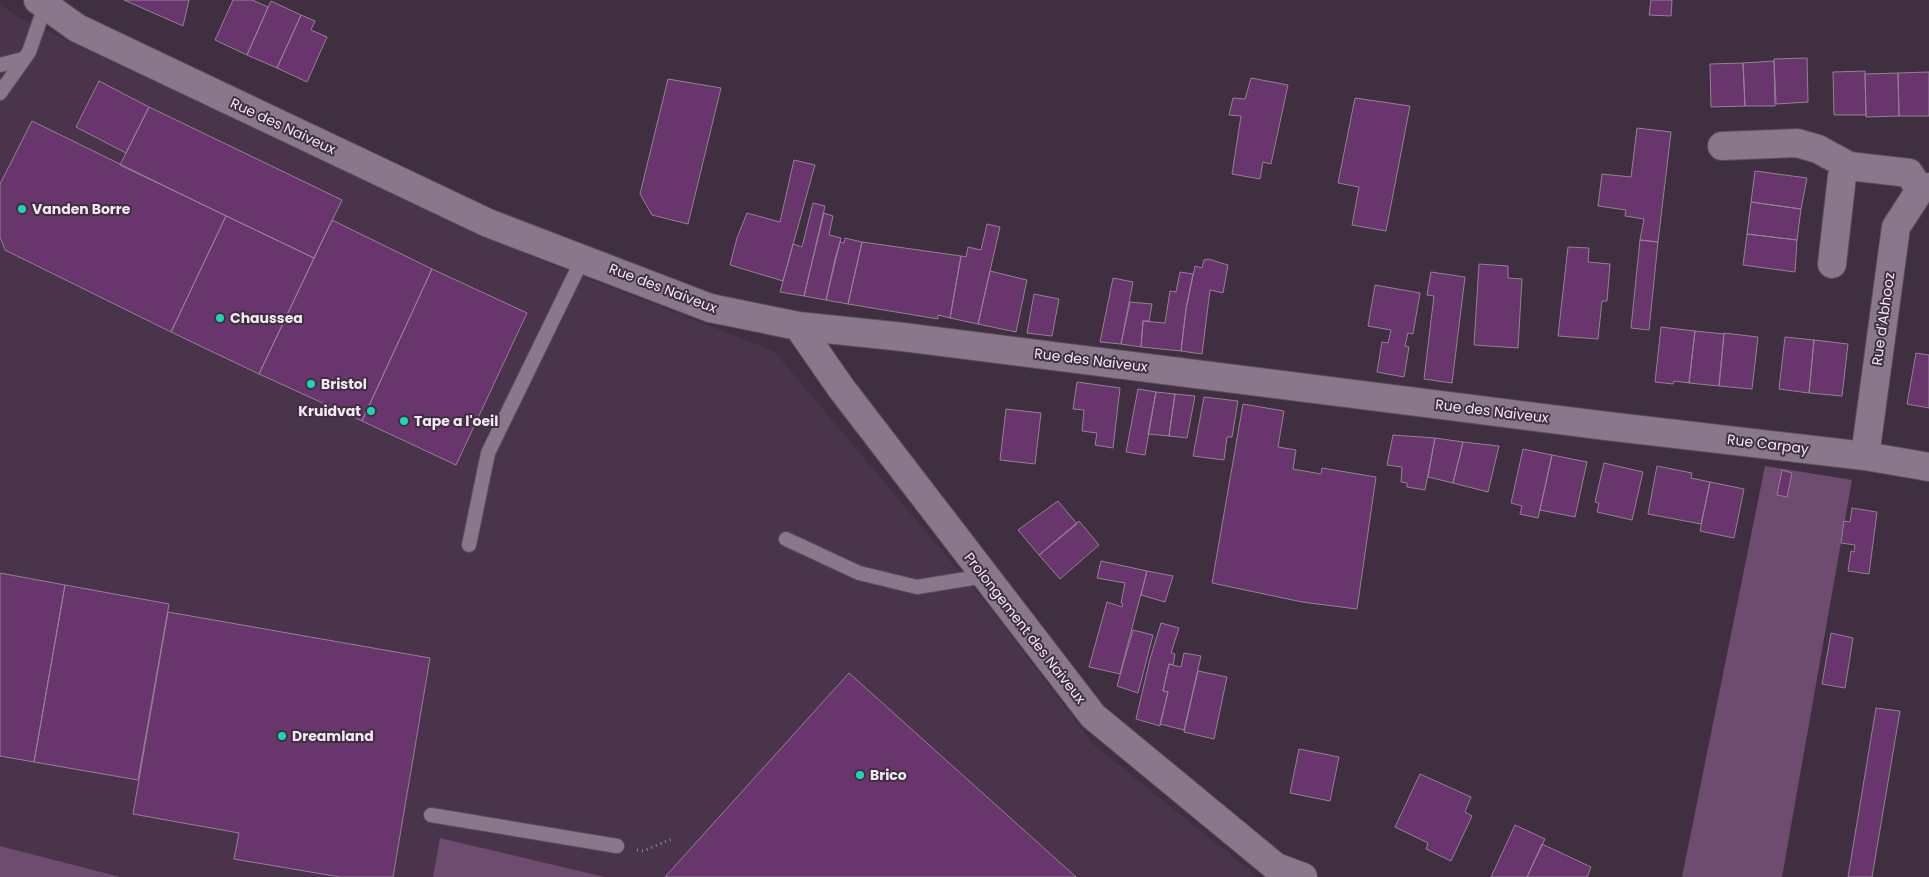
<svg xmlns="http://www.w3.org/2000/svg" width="1929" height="877" font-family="Poppins,sans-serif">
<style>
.built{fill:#49344b}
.green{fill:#6d4c6f}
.building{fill:#68366c;stroke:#948095}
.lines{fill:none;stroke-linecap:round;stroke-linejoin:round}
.lane-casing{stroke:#5b4d5c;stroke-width:16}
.street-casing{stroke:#5b4d5c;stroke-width:30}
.path{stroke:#938694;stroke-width:3;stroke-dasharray:1 4;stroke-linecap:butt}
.lane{stroke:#8a778c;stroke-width:14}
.street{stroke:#8a778c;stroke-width:28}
.poi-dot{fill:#1dd5b1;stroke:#3f2f40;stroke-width:2}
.labels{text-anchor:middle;stroke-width:4;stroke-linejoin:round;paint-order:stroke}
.street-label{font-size:14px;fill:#f3e8f4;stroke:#3f2f40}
.poi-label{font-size:14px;font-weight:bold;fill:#f3e8f4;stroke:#3f2f40;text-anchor:start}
</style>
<rect width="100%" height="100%" fill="#3f2f40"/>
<path class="built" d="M0,3L17,17L535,258L774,351L990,608L1094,745L1258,877H606L440,838L433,877H123L0,846Z"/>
<path class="green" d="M1765,466L1852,480L1782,877H1682Z
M440,838L605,877H433Z
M0,846L121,877H0Z"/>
<path class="building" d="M124,0H189L183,26Z
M233,0H252L268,7L247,55L215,40Z
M1651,0H1672L1671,16L1649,15Z
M271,1L301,15L277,68L247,55Z
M301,15L315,21L311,30L327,37L307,82L277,68Z
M1807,58L1808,102L1776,104L1774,59Z
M1774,61L1775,106H1745L1743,63Z
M1743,63L1745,106L1711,107L1710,64Z
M1865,71L1866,115H1834L1833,72Z
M1929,72V116H1899L1898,73Z
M1898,73L1899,116L1866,117L1865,74Z
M1251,78L1288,85L1271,164L1263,162L1260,179L1232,174L1241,116L1229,115L1233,98L1245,99Z
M668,79L721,88L688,224L652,215L640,194Z
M99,81L149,107L126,153L76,127Z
M1355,98L1410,106L1386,231L1352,225L1359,187L1338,183Z
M149,107L342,200L314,258L120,165Z
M32,121L226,216L171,332L5,250L0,237V184Z
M1637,128L1671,132L1658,242L1640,240L1644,219L1625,216L1626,210L1598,206L1602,174L1631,177Z
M794,160L815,165L783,281L730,265L737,238L747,213L780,222Z
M1755,171L1807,178L1801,209L1751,202Z
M1751,202L1801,209L1797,240L1747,234Z
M813,203L825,206L804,296L780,292L793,244L802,247Z
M824,213L833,216L829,235L841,238L826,300L804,296Z
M226,216L314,258L259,374L171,332Z
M332,220L432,269L362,421L259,374Z
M987,224L1000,227L978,324L950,318L961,256L966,257L968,247L981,250Z
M1747,234L1797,240L1795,272L1743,265Z
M845,238L862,242L848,304L826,300L835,259L840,242L844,243Z
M1640,240L1658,242L1649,330L1631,328Z
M862,242L961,256L950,318L938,315V319L848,304Z
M1568,247L1589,248L1588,262L1610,264L1607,301H1602L1598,339L1558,336Z
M1208,259L1228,265L1223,293L1210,290L1202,354L1181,351L1186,309L1195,266L1202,268L1204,260Z
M1479,264L1508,266V278L1522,279L1518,348L1474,345Z
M432,269L527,313L456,465L362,421Z
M990,271L1027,280L1016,332L978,324Z
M1180,272L1193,274L1186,309L1181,351L1141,347L1143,321L1165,323L1170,291L1176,292Z
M1431,272L1465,277L1452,383L1424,379L1434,296L1427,295Z
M1113,278L1133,282L1121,344L1100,342Z
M1375,285L1420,293L1413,334L1408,333L1405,346L1409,347L1404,377L1377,372L1382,342L1388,343L1391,330L1368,326Z
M1034,294L1059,299L1052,336L1027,333Z
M1130,302L1152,304L1149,321H1143L1141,347L1121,344Z
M1661,327L1695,331L1689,383L1674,381L1673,384L1655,382Z
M1695,331L1724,334L1719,386L1689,383Z
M1724,333L1758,337L1752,389L1719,386Z
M1785,337L1814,340L1809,393L1779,389Z
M1814,340L1848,344L1842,396L1809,393Z
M1916,353L1929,355V408L1907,404Z
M1077,382L1120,388L1113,448L1095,445L1097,433L1082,431L1084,410L1073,409Z
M1138,389L1156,392L1145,455L1126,452Z
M1156,392L1175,394L1169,436L1148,434Z
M1175,394L1195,396L1187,438L1169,436Z
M1204,397L1238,401L1232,437H1227L1224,460L1193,456Z
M1243,404L1284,411L1278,447L1296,450L1293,469L1321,474L1322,468L1376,477L1357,609L1302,602L1212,583Z
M1006,409L1041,413L1035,464L1000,460Z
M1393,435L1435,438L1425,490L1407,487V483L1401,482L1402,467L1387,465Z
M1435,438L1463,442L1453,483L1428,477Z
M1463,442L1499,446L1488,492L1453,483Z
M1523,449L1552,455L1538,518L1520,514L1522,506L1511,503Z
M1552,455L1587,462L1575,517L1540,510Z
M1604,463L1643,472L1632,520L1597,512L1599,503L1595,502Z
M1657,466L1692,473L1691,478L1710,482L1701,524L1648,514Z
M1782,470L1792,473L1787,497L1777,495Z
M1710,482L1744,489L1734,538L1700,531Z
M1058,501L1077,524L1039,555L1018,530Z
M1852,508L1877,512L1869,574L1848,571L1851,551L1854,552L1855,545L1841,543L1844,521L1850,522Z
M1079,521L1099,545L1060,579L1039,555Z
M1101,561L1147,571L1120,674L1089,667L1107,602L1122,607L1123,604L1121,603L1125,583L1097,578Z
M1147,571L1173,576L1165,602L1141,595Z
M0,573L65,585L34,762L0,756Z
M65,585L169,604L138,780L34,762Z
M168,612L430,658L393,877H340L234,859L239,833L133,814Z
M1161,623L1179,628L1171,653L1175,654L1173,665L1169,664L1163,691L1168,692L1160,726L1136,719L1150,659Z
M1133,630L1153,635L1138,693L1117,686Z
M1831,633L1853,638L1845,688L1822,684Z
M1184,653L1201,656L1184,730L1160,724L1168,692L1163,691L1169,664L1181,667Z
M1198,671L1227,677L1214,739L1184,732Z
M849,673L1076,877H665Z
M1876,708L1900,711L1872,877H1848Z
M1299,749L1339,757L1330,801L1290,793Z
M1420,774L1471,797L1465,812L1472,816L1451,861L1426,849L1428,843L1395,827Z
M1515,825L1545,839L1527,877H1491Z
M1542,844L1591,867L1587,877H1527Z"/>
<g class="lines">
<defs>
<path id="lane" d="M0,65L23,59
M0,93L29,52L45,6
M786,539L859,573L917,587L985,576
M469,545L488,453L583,258
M431,815L617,846"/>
<path id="street" d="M38,0L77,28L488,223L710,308L798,326L903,337L1607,426L1865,456L1929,467
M1722,146L1797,143L1818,149L1849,166L1909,173L1920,190
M1832,264L1842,176L1849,166
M798,326L841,388L1093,716L1276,867L1303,877
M1865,456L1896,227L1920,190L1929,187"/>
</defs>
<use href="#lane" class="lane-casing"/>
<use href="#street" class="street-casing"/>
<path class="path" d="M637,850L643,851L672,839"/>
<use href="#lane" class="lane"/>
<use href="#street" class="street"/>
</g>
<g class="poi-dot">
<circle cx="22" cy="209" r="5"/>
<circle cx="220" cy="318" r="5"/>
<circle cx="311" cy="384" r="5"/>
<circle cx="371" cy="411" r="5"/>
<circle cx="404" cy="421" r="5"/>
<circle cx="282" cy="736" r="5"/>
<circle cx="860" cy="775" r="5"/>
</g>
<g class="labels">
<g class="street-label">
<text transform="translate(283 126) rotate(25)" y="5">Rue des Naiveux</text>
<text transform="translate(663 288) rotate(21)" y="5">Rue des Naiveux</text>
<text transform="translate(1883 319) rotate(-82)" y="5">Rue d'Abhooz</text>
<text transform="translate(1091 360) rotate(7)" y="5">Rue des Naiveux</text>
<text transform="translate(1492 411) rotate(7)" y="5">Rue des Naiveux</text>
<text transform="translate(1768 444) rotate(7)" y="5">Rue Carpay</text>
<text transform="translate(1025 628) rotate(52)" y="5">Prolongement des Naiveux</text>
</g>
<g class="poi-label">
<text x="32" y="214">Vanden Borre</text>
<text x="230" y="323">Chaussea</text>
<text x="321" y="389">Bristol</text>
<text x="361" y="416" text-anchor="end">Kruidvat</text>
<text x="414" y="426">Tape a l'oeil</text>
<text x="292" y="741">Dreamland</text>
<text x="870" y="780">Brico</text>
</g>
</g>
</svg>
